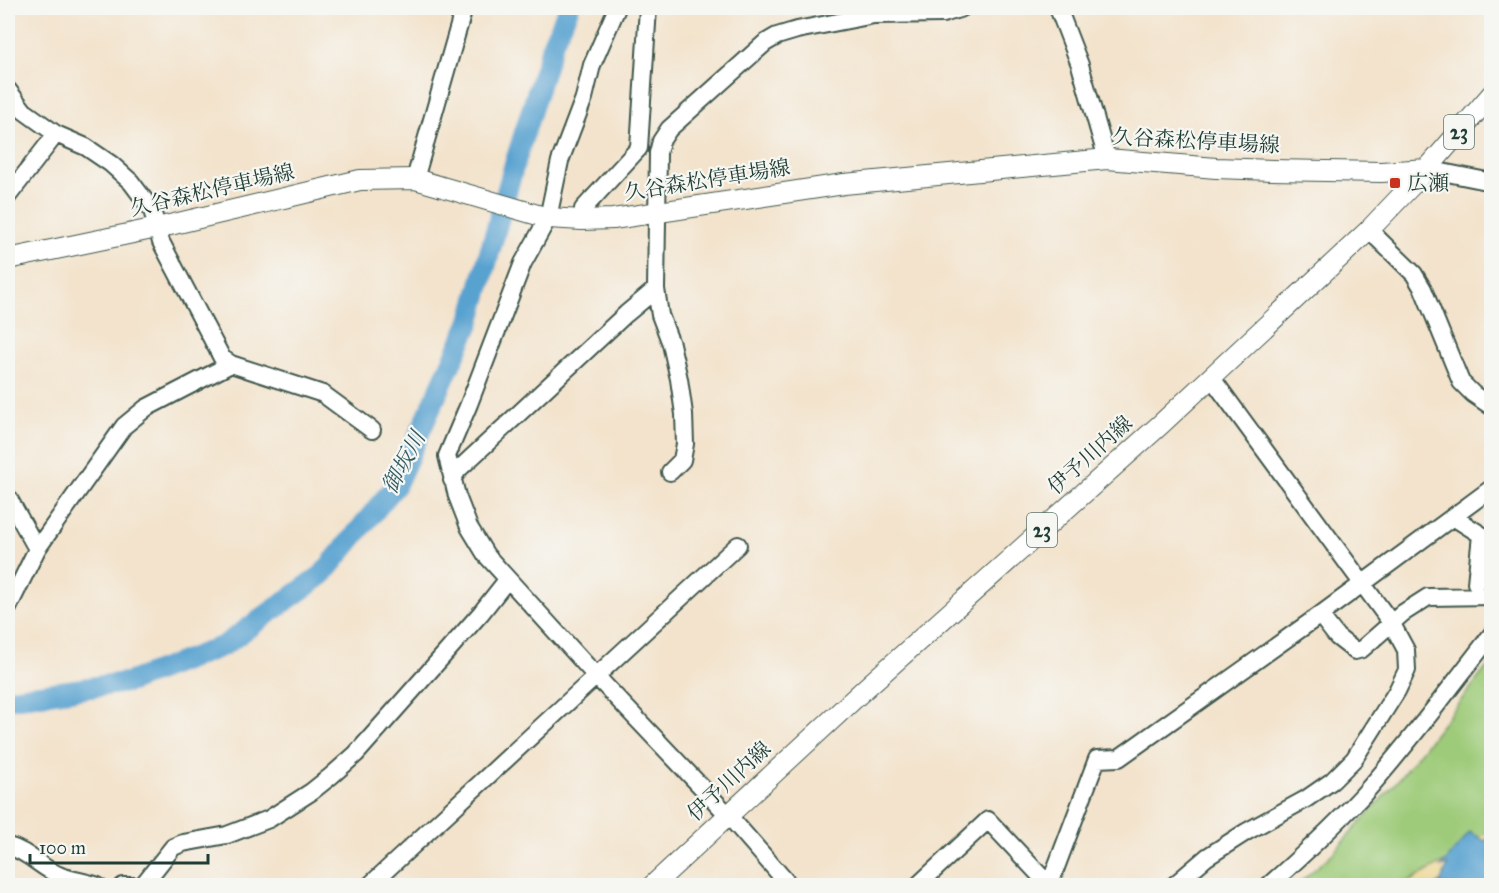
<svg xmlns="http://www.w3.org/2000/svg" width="1499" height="893" font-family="'IM FELL Great Primer','Noto Serif JP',serif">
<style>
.green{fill:#9ecb79;stroke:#5e8456;stroke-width:1.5}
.sand{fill:#eeda9e;stroke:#868c69;stroke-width:1.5}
.water{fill:#58a2d0;stroke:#3c7082;stroke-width:1.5}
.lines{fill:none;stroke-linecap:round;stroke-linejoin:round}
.river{stroke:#58a2d0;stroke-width:21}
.minor-casing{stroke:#3f564b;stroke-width:20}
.major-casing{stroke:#3f564b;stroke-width:22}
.minor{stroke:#fff;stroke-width:16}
.major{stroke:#fff;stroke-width:20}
.poi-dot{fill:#c8321e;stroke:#f6f6f2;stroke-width:2}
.labels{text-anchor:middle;stroke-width:4.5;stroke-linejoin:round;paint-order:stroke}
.shield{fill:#f6f6f2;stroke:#60746d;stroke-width:1.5}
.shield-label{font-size:20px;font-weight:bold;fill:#1f3d34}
.street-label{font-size:21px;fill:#1f3d34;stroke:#f6f6f2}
.poi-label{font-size:21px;fill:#1f3d34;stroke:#f6f6f2;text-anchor:start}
.water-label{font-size:22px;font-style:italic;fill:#305b63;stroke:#f6f6f2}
</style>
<rect width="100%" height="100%" fill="#f6f6f2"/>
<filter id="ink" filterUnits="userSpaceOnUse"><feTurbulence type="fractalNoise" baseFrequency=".0167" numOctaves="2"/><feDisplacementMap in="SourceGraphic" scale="12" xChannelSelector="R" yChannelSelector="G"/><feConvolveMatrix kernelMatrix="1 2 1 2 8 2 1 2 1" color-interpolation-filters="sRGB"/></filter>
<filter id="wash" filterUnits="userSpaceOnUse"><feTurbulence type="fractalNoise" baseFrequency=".008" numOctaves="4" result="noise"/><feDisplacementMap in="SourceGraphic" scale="24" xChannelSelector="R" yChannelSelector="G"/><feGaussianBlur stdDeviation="1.35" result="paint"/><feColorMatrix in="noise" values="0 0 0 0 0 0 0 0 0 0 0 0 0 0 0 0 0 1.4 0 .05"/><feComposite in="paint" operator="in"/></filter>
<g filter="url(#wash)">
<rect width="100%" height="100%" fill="#f3e3cc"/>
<path class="green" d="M1491,662V829L1448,860L1401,885L1296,886L1334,852L1399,779Z"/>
<path class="sand" d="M1491,829V885L1401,886L1448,860Z"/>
<path class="water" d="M1470,832L1485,841L1491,835V878L1482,885H1436L1441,881L1448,865L1441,867Z"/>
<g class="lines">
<path class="river" d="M8,699L129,682L223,646L322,575L396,485L470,322L513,169L553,42L569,8"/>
</g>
</g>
<g filter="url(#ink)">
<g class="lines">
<defs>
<path id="minor" d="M617,8L592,65L584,98L560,161L548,218L523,263L469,404L447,456L457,496L469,527L486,555L597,677L728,815L790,886
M1058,8L1080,65L1107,159
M8,90L24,111L56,134L86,147L111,164L131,182L152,210L161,242L222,358L231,364L146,408L124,426L37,549L8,608
M1427,169L1492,182
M415,179L464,8
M8,196L56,134
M582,220L583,209L639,148L648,8
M1369,230L1414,274L1423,289L1461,382L1473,394L1492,407
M231,364L323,394L372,430
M670,472L682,460L685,444L684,414L679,379L671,344L660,315L656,289L658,153L661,141L669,129L765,43L777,36L797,30L874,15L943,14L962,8
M452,480L458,470L626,314L656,289
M8,497L37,549
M1453,517L1491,541
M1476,583L1481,535
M1320,615L1337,637L1355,651L1362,649L1403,613L1428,597L1492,596
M8,846C28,851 42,869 61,876C73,880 86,882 98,886
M123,886H135
M142,886L173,847L183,843L227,835L269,819L311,792L331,776L356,754L481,613L507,580
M369,886L738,545
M917,886L988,820L1049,885
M1049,886L1097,759L1119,758L1320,615L1492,488
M1173,886L1207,857L1246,832L1306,799L1332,781L1354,759L1397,691L1407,670L1406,650L1392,624L1211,377
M1268,886C1301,857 1332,828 1362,796C1408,745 1449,689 1492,634"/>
<path id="major" d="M8,259L157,228L360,180L415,179L548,218L582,220L613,219L844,184L1107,159L1216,168L1273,170L1381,172L1427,169
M652,886L868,686L1160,425L1369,230L1427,169L1492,94"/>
</defs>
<use href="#minor" class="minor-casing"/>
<use href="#major" class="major-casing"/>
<use href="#minor" class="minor"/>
<use href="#major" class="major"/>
</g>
</g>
<rect class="poi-dot" x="1389" y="177" width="12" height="12" rx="3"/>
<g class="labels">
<g class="shield">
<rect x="1444" y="115" width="30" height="34" rx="4.5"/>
<rect x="1027" y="513" width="30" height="34" rx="4.5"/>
</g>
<g class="shield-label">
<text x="1459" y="139">23</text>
<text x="1042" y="537">23</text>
</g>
<g class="street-label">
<text transform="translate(1196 141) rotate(3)" y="7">久谷森松停車場線</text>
<text transform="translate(707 180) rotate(-9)" y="7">久谷森松停車場線</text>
<text transform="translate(212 190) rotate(-13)" y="7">久谷森松停車場線</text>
<text transform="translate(1090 455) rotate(-42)" y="7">伊予川内線</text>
<text transform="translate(729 781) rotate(-43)" y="7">伊予川内線</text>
</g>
<g class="poi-label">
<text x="1407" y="190">広瀬</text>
</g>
<g class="water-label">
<text transform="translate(403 462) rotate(-62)" y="8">御坂川</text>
</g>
</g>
<rect width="1499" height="893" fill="none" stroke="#f6f6f2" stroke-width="30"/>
<path d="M30 854v9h178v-9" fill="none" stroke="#1f3d34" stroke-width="3"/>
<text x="39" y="854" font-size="18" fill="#1f3d34" stroke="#f6f6f2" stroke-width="4.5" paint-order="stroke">100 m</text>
</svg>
